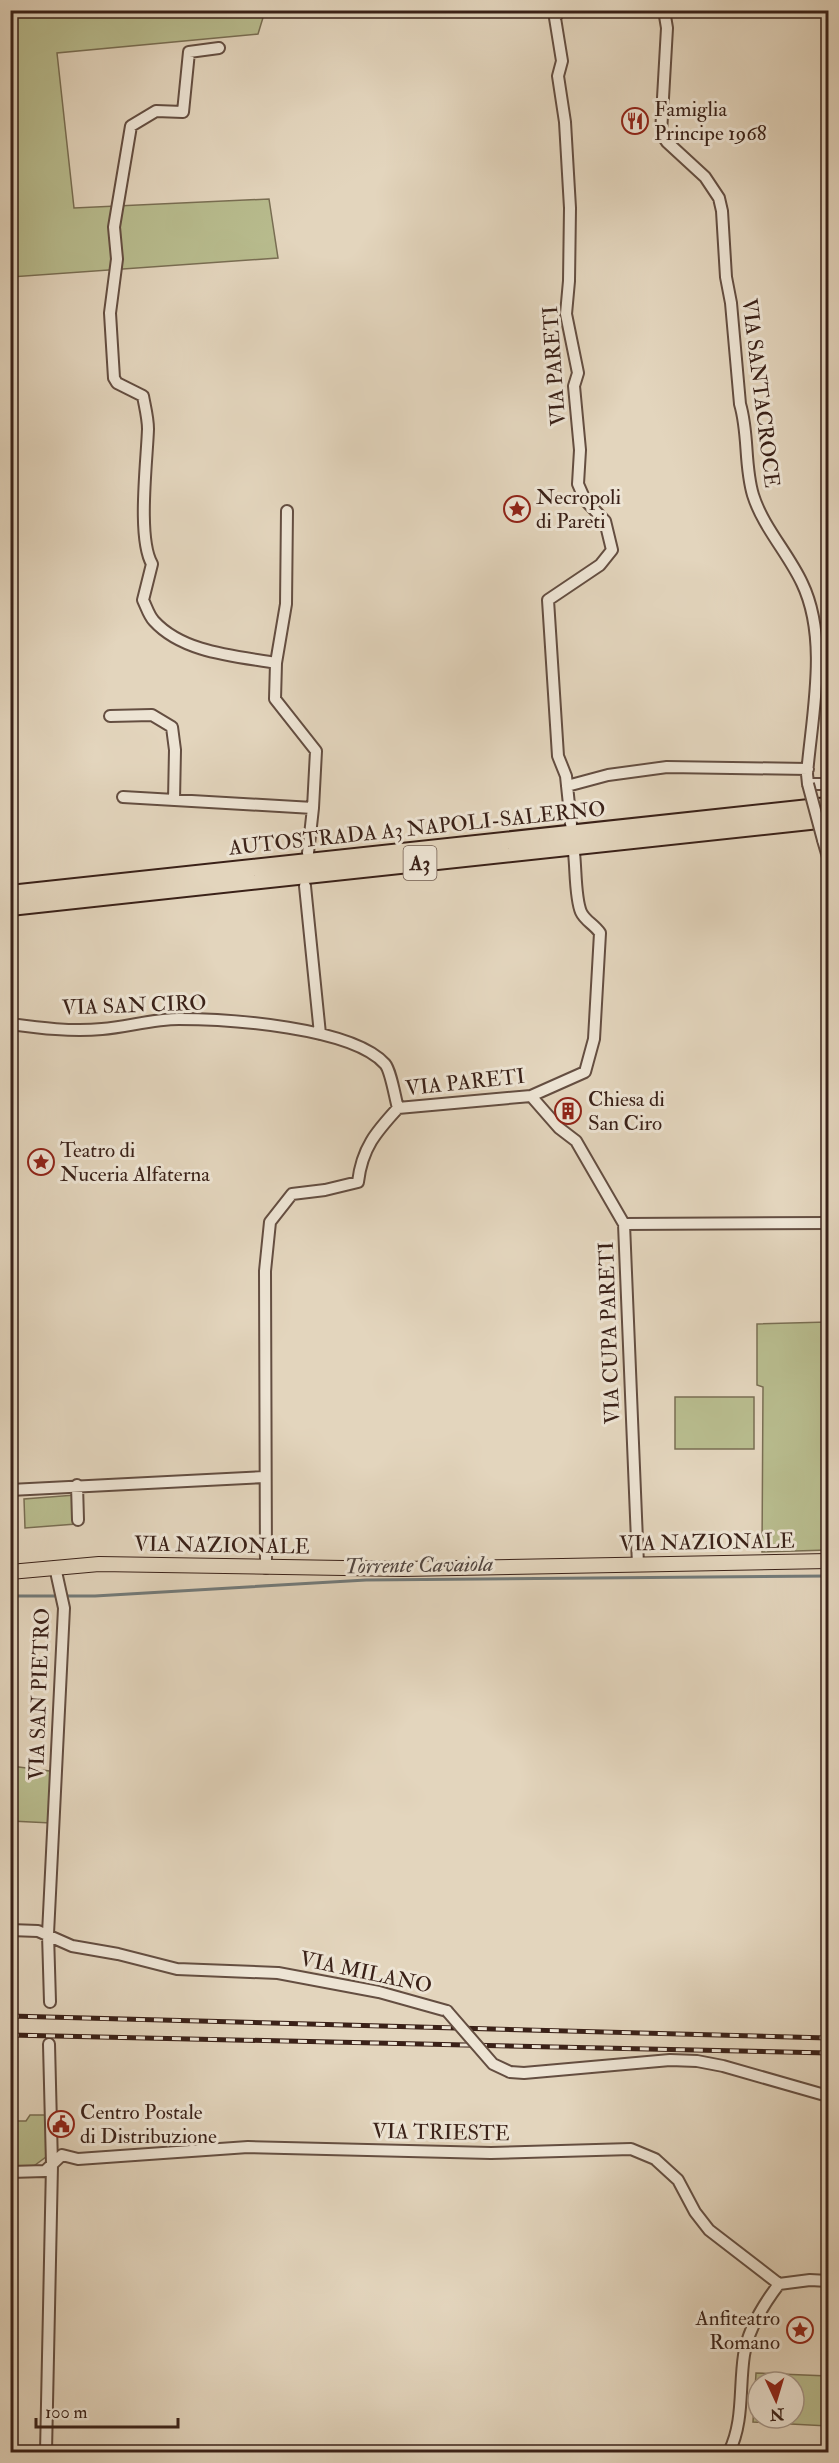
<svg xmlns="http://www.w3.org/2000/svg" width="839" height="2463" font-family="'IM FELL Double Pica',serif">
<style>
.green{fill:#b8bc8e;stroke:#796e53;stroke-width:1.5;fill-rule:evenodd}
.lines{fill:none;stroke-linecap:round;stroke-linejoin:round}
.stream{stroke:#727a79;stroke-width:3}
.minor-casing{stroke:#644e41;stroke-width:14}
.major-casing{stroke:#3a2118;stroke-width:16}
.highway-casing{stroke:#3a2118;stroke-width:20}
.minor{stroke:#ede4d4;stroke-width:10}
.major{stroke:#e3d5bd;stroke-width:14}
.highway{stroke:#e3d5bd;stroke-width:16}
.rail-casing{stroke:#3a2118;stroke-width:5}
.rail{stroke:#ede4d4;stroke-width:3;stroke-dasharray:9;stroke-linecap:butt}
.minor-bridge-casing{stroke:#644e41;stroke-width:14;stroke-linecap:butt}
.minor-bridge{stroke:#ede4d4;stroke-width:10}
.labels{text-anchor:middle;stroke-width:6;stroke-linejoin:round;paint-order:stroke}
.shield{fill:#ede4d4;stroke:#705c50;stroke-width:1.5}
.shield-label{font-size:20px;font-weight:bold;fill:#3a2118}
.poi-label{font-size:21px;fill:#3a2118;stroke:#ede4d4;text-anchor:start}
.street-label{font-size:21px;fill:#3a2118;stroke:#ede4d4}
.water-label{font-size:22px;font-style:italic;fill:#524640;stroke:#ede4d4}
</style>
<rect width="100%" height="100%" fill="#e3d5bd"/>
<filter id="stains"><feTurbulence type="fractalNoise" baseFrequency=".00333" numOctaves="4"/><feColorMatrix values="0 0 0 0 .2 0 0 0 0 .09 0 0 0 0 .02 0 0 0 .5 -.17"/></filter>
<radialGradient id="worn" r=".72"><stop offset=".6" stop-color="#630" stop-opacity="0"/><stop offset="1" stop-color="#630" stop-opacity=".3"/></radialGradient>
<path class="green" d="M11,11H265L258,34L57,53L74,208L269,199L278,258L11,277Z
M828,1322V1550L762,1552L763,1387L757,1385V1324Z
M675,1397H754V1449H675Z
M75,1495L76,1524L25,1528L24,1499Z
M11,1766L57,1772L51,1823L11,1821Z
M30,2115H46L50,2154L31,2168L11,2170V2121H26Z
M756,2373L828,2376V2426L753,2422ZM758,2382H794V2418H758Z"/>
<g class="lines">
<path class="stream" d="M10,1596H95L366,1580L828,1576"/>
<defs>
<path id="minor" d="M560,10L555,18L562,61L558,76L565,122L570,208L569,281L566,314L578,373L574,386L580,450L578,484L585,500L605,521L612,550L600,565L548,600L558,756L566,776L571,824
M664,10L667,28L661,133L667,142L705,177L719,198L722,211L726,277L731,303L740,404C749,434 744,465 753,495C763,527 788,553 802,583C829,639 812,714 807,774L808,784H828
M219,48L189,52L183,112L156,111L131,126L114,227L117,259L110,313L114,378L117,383L143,396C145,407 148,418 148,429C147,461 137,538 152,564L143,600C146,606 149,616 154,621C183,653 236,656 276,663
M287,511L286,604L276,663L275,699L316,751L313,808L308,853
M110,716L152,715L172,727L175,750L174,800
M567,786L608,775L667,767L808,769
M123,797L313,808
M823,840L828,857
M305,886L320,1034
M10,1024C40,1028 72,1032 102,1029C127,1027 153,1019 179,1019C228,1019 352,1027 385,1064C391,1071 395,1098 398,1108
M531,1096L559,1128L576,1141L624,1224L638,1565
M624,1224L828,1223
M77,1485L78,1520
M10,1490L264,1477
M266,1568L265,1271L270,1222L292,1194L325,1190L358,1182C362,1148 376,1132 398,1108L531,1096L585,1072L594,1039L600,933C594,924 585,921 581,912C575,898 576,869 574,853
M10,1930L38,1931L72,1946L118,1954L177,1969L278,1973L379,1992L447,2011
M50,2002L48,1934L64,1608L55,1567
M510,2072L524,2073L670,2060L697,2061L723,2066L828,2096
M10,2172L45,2171L62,2155L78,2159L248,2147L491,2153L631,2149L655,2159L678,2180L695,2212L709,2230L779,2284
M46,2452L52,2165L49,2044
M729,2452C744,2422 739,2388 744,2355C748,2329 763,2305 779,2284L810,2280L828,2281"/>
<path id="major" d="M10,1572L99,1564L403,1569L828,1561"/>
<path id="highway" d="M10,894L828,806
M10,907L828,819"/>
</defs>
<use href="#minor" class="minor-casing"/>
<use href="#major" class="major-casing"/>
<use href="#highway" class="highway-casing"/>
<use href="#minor" class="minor"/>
<use href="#major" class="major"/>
<use href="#highway" class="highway"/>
<defs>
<path id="rail" d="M10,2016L828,2038
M10,2035L828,2053"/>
</defs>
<use href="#rail" class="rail-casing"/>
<use href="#rail" class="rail"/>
<defs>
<path id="minor-bridge" d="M808,784L823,840
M447,2011L493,2064L510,2072"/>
</defs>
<use href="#minor-bridge" class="minor-bridge-casing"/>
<use href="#minor-bridge" class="minor-bridge"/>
</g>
<defs>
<symbol id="restaurant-ring" viewBox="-11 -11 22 22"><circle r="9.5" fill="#ede4d4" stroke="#8f2418" stroke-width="1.5"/><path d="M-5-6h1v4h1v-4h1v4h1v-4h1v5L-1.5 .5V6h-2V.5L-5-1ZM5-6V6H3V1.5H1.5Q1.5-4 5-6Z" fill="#8f2418"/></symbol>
<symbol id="sight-ring" viewBox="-11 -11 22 22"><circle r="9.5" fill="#ede4d4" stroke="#8f2418" stroke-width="1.5"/><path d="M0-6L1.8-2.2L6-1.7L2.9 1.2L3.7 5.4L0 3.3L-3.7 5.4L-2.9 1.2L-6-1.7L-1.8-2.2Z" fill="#8f2418"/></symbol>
<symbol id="building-ring" viewBox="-11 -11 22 22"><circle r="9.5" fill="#ede4d4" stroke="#8f2418" stroke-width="1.5"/><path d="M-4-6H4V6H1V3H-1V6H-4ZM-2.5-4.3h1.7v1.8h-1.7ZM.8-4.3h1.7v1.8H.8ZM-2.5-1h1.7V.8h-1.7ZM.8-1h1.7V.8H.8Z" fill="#8f2418"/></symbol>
<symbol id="civic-ring" viewBox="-11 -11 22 22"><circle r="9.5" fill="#ede4d4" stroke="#8f2418" stroke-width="1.5"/><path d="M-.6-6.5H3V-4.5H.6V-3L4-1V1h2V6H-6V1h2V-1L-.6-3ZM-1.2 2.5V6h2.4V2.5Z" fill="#8f2418"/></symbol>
</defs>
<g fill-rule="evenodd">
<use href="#restaurant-ring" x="620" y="106" width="30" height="30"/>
<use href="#sight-ring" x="502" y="494" width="30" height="30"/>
<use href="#building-ring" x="553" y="1096" width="30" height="30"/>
<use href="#sight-ring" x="26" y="1147" width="30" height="30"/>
<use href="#civic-ring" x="46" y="2109" width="30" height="30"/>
<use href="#sight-ring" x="785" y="2315" width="30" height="30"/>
</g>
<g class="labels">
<rect class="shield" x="403.5" y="846" width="33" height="34" rx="4.5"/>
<g class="shield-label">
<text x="420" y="870">A3</text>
</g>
<g class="poi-label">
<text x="654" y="116">Famiglia<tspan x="654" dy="24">Principe 1968</tspan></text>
<text x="536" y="504">Necropoli<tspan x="536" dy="24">di Pareti</tspan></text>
<text x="588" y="1106">Chiesa di<tspan x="588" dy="24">San Ciro</tspan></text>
<text x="60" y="1157">Teatro di<tspan x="60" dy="24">Nuceria Alfaterna</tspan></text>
<text x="80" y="2119">Centro Postale<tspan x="80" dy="24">di Distribuzione</tspan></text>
<text x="780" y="2325" text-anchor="end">Anfiteatro<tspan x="780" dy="24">Romano</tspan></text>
</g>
<g class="street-label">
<text transform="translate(554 366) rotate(-94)" y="7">VIA PARETI</text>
<text transform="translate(761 393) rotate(83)" y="7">VIA SANTACROCE</text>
<text transform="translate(417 828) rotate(-6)" y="7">AUTOSTRADA A3 NAPOLI-SALERNO</text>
<text transform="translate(134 1005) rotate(-2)" y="7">VIA SAN CIRO</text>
<text transform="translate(465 1082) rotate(-6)" y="7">VIA PARETI</text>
<text transform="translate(609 1333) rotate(-92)" y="7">VIA CUPA PARETI</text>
<text transform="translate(707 1542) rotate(-1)" y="7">VIA NAZIONALE</text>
<text transform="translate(222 1545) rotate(1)" y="7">VIA NAZIONALE</text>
<text transform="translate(39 1694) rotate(-88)" y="7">VIA SAN PIETRO</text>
<text transform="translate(366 1972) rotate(12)" y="7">VIA MILANO</text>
<text transform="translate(441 2132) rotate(1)" y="7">VIA TRIESTE</text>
</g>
<g class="water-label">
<text transform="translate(419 1564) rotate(-1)" y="8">Torrente Cavaiola</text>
</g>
</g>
<rect width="839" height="2463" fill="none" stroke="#e3d5bd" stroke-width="36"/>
<rect x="12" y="12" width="815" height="2439" fill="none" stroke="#3a2118" stroke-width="3"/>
<rect x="18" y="18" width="803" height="2427" fill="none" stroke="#3a2118" stroke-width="1.5"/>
<g transform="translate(776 2400) rotate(176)"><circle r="28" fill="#ede4d4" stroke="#a59689" stroke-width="1.5"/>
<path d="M0-4.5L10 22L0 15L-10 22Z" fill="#8f2418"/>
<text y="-9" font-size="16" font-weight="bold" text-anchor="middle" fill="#3a2118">N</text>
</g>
<path d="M36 2418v9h142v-9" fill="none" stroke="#3a2118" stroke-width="3"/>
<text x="45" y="2418" font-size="18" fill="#3a2118" stroke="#ede4d4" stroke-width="4.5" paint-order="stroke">100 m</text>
<rect width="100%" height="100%" filter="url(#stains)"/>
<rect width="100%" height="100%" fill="url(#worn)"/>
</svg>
